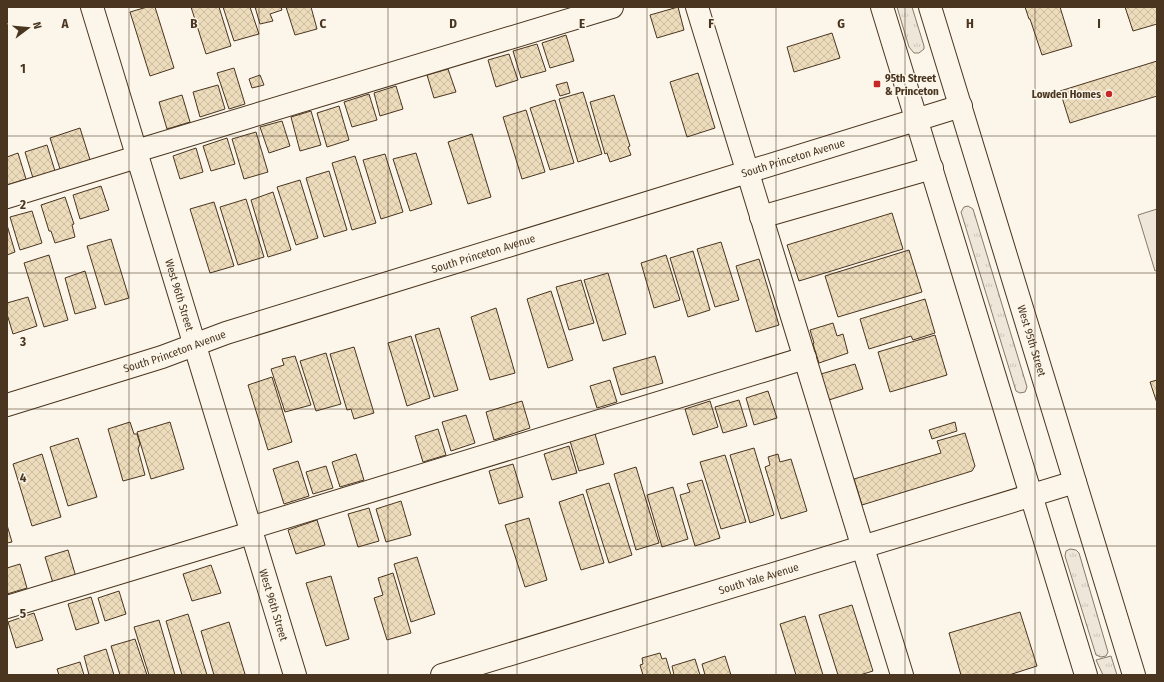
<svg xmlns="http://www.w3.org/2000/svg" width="1164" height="682" font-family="'Fira Sans Condensed',sans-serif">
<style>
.grass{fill:url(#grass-tufts);stroke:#887966}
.garden{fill:#ede6d9;stroke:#887966}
.building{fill:url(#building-cross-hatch);stroke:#4a3520}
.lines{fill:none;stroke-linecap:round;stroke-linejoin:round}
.minor-casing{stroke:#4a3520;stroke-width:24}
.major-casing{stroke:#4a3520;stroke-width:24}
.minor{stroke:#fbf6e9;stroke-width:22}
.major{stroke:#fbf6e9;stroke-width:22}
.grid{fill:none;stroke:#4a3520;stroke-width:1;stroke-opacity:0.55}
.poi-dot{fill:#c62828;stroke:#fbf6e9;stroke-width:1.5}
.labels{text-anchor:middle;stroke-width:3;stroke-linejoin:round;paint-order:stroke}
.poi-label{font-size:11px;font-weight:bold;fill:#4a3520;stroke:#fbf6e9;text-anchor:start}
.street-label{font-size:11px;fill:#4a3520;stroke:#fbf6e9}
.grid-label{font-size:13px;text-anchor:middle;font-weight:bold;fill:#4a3520;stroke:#fbf6e9;stroke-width:3;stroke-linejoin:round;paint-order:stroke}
</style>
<defs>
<pattern id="grass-tufts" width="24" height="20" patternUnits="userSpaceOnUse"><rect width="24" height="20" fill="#ede6d9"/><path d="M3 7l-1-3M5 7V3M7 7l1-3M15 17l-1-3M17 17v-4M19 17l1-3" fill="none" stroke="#cdc6ba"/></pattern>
<pattern id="building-cross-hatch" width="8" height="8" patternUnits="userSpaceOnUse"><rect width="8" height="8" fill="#ecdcbc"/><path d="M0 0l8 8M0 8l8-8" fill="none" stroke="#ccbda1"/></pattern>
</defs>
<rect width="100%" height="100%" fill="#fbf6e9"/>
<path class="grass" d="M897,7H912L924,46V49L919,53H914L909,47Z
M968,206L973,209L1027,387L1025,392L1020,393L1016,391L961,212L964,207Z
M1070,549L1076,550L1079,553L1108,652L1106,656L1101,657L1096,655L1065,556L1066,551Z
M1111,656L1117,675H1103L1096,660Z"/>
<path class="garden" d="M1157,209V270L1155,271L1138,215Z"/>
<path class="building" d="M147,7H155L174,68L150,76L130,12Z
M191,7H219L231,46L206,54Z
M223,7H250L259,34L234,41Z
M255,7H281L282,10L270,14L273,21L260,24Z
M286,7H311L317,29L295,35Z
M678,7L684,30L657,38L650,15Z
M1025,7H1060L1072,46L1042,55L1030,19H1029Z
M1125,7H1157V24L1133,31Z
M832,33L840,58L794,72L787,47Z
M566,35L574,61L550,68L542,43Z
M537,44L546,71L521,78L513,51Z
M509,54L518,80L496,87L488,60Z
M1157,61V96L1070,123L1060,91Z
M234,68L245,104L229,109L217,73Z
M448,69L456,92L434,98L427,75Z
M698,73L715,128L687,137L670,82Z
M260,75L264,85L252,88L249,79Z
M567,82L570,93L560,96L556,85Z
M218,85L225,109L200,117L193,92Z
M396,86L403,109L380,116L374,93Z
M583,92L602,154L578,162L559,99Z
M369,94L377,120L352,127L344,102Z
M182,95L190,122L167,129L159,102Z
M614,95L630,146L628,147L631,155L610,162L607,153L605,154L590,102Z
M555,100L574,163L550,170L530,108Z
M339,106L349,140L327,147L317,113Z
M526,110L545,172L522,179L503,117Z
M311,111L321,145L300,151L291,117Z
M282,121L290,146L269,153L260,127Z
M80,128L91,163L61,172L50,138Z
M256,132L268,172L244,179L232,139Z
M472,134L491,197L468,204L448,142Z
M227,138L235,164L211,171L203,146Z
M47,145L55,171L33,178L25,152Z
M196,148L203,172L180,179L173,156Z
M18,153L26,179L7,185V157Z
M416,153L432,204L410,211L393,159Z
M385,154L403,212L381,219L363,160Z
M355,156L376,223L352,230L332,163Z
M329,171L347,230L324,237L306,178Z
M300,180L318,238L296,245L277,187Z
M101,186L109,210L80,219L73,195Z
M273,192L291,250L268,257L251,200Z
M65,197L74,224L72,225L75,237L55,243L51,231H49L41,205Z
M246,199L264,257L238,265L220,207Z
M214,202L234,266L210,273L190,209Z
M32,211L42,243L20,250L10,217Z
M892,213L903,249L799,281L787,245Z
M7,225L15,252L7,255Z
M111,239L129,298L105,305L87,246Z
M721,242L739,300L715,307L697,249Z
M909,250L922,292L838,317L825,276Z
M693,251L710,310L688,317L670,258Z
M49,255L68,320L44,327L24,263Z
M666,255L680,300L654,308L641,263Z
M759,259L779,325L756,332L736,266Z
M85,271L96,308L75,314L65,278Z
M608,273L626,334L603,341L584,280Z
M581,280L594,323L569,330L556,287Z
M551,291L573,360L548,368L527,299Z
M28,297L37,326L13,334L7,314V303Z
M925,299L935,333L913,340L911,336L869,349L860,319Z
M496,308L515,373L490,380L471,317Z
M833,323L837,336L843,334L848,353L819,363L813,344L814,343L810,330Z
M439,328L458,390L434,397L415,335Z
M935,335L947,375L890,392L878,352Z
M411,336L430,398L407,406L388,343Z
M354,347L374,413L354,419L351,409L347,410L330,354Z
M326,353L341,404L316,411L300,361Z
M295,356L311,405L285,412L271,369L284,365L282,359Z
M655,356L663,383L621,395L613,368Z
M855,364L863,389L829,400L821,374Z
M272,377L292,442L268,450L248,385Z
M610,380L617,402L597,408L590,386Z
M1157,380V403L1150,382Z
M768,391L777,418L754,425L746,398Z
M739,400L747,426L723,433L715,407Z
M522,401L530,428L494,440L486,412Z
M710,401L718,427L693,435L685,409Z
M466,415L475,443L451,451L442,422Z
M130,422L134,434H137L140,444L138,449L145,475L123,481L108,429Z
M170,422L184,469L151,479L137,432Z
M955,422L957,431L932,439L929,430Z
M438,429L446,455L423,462L415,436Z
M965,433L975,466L972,471L862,505L854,479L941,453L937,441Z
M595,434L604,464L579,471L570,441Z
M78,438L97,497L68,506L50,447Z
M569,446L577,473L552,480L544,454Z
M754,448L774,515L750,523L730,455Z
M42,454L61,517L32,526L13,464Z
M356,454L364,480L340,487L332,462Z
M778,454L780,462L791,459L807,511L781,519L765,467L770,465L768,457Z
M725,455L746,522L721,529L700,462Z
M298,461L309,496L284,504L273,469Z
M513,464L523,497L499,504L489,471Z
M326,466L333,488L313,494L306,472Z
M636,467L659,543L636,550L614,474Z
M702,480L720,538L695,546L680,495L690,492L687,484Z
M609,483L632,555L609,563L586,490Z
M673,487L688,539L662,547L647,495Z
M583,494L604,563L581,570L559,502Z
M401,501L411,535L386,542L376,509Z
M369,508L379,541L358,547L348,514Z
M529,518L547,580L525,587L505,525Z
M317,520L325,545L296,554L288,530Z
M7,525L12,542L7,543Z
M68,550L76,577L53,583L45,557Z
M417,557L435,614L411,622L394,564Z
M20,564L27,588L7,594V568Z
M211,565L221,593L192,601L183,574Z
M393,573L411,633L387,640L374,598L383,595L378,578Z
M331,576L349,639L326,646L306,583Z
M119,591L126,614L105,621L98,598Z
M91,597L99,623L76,630L68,604Z
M852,605L873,671L860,675H838L819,615Z
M1020,612L1037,666L1009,675H961L949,633Z
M34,613L43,640L16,648L8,622Z
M188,614L207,675H182L166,621Z
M805,616L823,675H796L780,624Z
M159,620L175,675H149L134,627Z
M229,622L245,674L241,675H214L201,631Z
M135,639L147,675H120L111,646Z
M106,649L114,675H89L84,656Z
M660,653L662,659L666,658L671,675H643L640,665L643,664L642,658Z
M725,656L731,675H705L702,664Z
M695,659L700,675H674L672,666Z
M80,662L84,675H59L57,669Z"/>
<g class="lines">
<defs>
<g id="minor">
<path id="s1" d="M92,7L295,675"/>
<path d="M697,7L902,675"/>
<path d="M136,151L612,7"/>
<path d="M7,197L137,157"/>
<path d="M761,217L932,168"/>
<path id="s2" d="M7,405L162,357L226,333L961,106"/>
<path d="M250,528L805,358"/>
<path d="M7,607L251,533"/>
<path id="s3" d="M442,675L1075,482"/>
</g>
<g id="major">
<path d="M882,7L1086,675"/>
<path id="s4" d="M930,7L1134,675"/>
</g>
</defs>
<use href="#minor" class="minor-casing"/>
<use href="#major" class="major-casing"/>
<use href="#minor" class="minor"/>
<use href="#major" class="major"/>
</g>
<path class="grid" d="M129,7V675M259,7V675M388,7V675M517,7V675M647,7V675M776,7V675M905,7V675M1035,7V675M7,136H1157M7,273H1157M7,409H1157M7,546H1157"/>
<g class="poi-dot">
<rect x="873" y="80" width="8" height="8" rx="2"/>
<circle cx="1109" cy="94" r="4"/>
</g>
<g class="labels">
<g class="poi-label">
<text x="885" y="82">95th Street<tspan x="885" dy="13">&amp; Princeton</tspan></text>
<text x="1101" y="98" text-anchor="end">Lowden Homes</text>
</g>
<g class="street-label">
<text dy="4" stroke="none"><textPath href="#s2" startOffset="824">South Princeton Avenue</textPath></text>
<text dy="4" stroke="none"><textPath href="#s2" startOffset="500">South Princeton Avenue</textPath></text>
<text dy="4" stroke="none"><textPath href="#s1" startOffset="301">West 96th Street</textPath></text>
<text dy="4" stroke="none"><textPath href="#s4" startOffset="349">West 95th Street</textPath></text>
<text dy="4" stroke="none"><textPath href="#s2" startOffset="176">South Princeton Avenue</textPath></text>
<text dy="4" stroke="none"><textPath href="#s3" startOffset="331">South Yale Avenue</textPath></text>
<text dy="4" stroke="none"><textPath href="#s1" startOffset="625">West 96th Street</textPath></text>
</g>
</g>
<g class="grid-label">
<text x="65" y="28">A</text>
<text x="194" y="28">B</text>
<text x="323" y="28">C</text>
<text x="453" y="28">D</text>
<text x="582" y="28">E</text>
<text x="711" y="28">F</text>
<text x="841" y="28">G</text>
<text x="970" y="28">H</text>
<text x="1099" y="28">I</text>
<text x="23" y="73">1</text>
<text x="23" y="209">2</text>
<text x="23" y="346">3</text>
<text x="23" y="482">4</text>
<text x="23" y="618">5</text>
</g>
<rect width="1164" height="682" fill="none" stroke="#4a3520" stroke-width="16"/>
<g transform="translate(28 28) rotate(74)" stroke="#fbf6e9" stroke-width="3" paint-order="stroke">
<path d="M0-3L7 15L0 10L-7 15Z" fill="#4a3520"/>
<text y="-6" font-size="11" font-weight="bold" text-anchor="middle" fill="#4a3520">N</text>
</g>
</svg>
